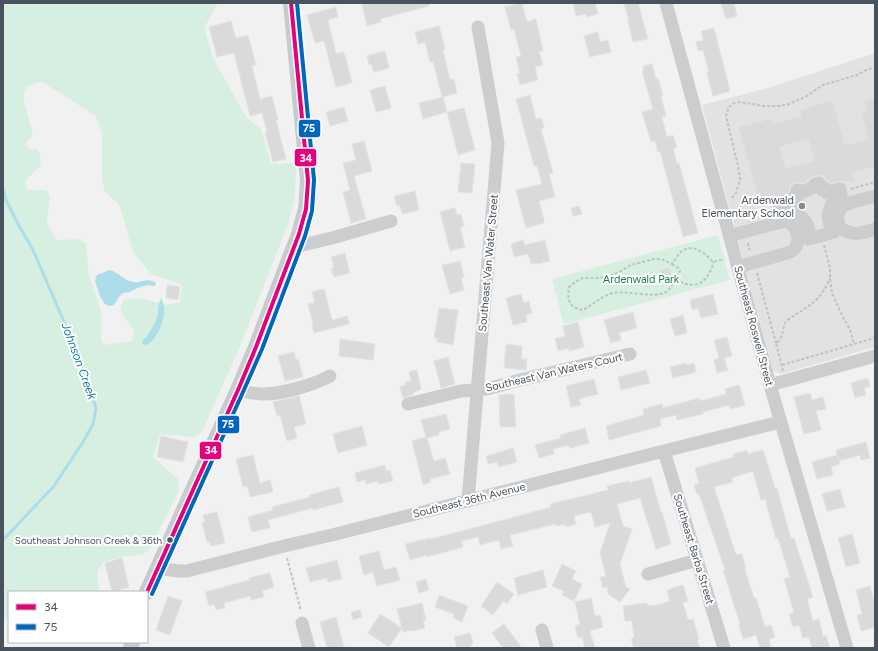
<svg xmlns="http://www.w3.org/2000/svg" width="878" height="651" font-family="Figtree,sans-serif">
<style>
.education{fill:#e3e2e3}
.green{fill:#d7efe0;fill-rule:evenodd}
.water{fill:#acddeb}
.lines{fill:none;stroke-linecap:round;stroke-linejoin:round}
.stream{stroke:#acddeb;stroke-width:3}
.building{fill:#dadadb;stroke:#e2e3e4;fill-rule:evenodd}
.path{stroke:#b9c5c1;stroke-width:2;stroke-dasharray:3 2;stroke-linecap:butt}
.minor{stroke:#cbcdcf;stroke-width:13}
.major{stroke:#c7cbcd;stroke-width:16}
.bus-1-casing{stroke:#fff;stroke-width:7}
.bus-2-casing{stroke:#fff;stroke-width:7}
.bus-1{stroke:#e5007d;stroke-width:4}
.bus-2{stroke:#0065bd;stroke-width:4}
.poi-dot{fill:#848a91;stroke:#fff;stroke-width:1.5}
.bus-dot{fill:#49535d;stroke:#fff;stroke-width:1.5}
.labels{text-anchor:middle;stroke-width:4;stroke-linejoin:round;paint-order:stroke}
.bus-label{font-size:10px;fill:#49535d;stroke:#fff;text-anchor:end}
.poi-label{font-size:11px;fill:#49535d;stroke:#fff;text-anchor:end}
.street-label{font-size:11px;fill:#49535d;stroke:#fff}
.park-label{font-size:11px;fill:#1b7d4d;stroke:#fff}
.water-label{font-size:12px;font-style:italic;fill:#1280a0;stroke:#fff}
.line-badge{stroke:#fff;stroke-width:1.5}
.badge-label{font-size:11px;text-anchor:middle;font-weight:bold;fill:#fff}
</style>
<rect width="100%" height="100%" fill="#f1f1f1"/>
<path class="education" d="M875,53V347L781,374L773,371L702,105L768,88Z"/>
<path class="green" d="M3,3H218L204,28L213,58L246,117L261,129L271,164L293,163L296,169L295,196L288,224L241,344L202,432L193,437L160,434L153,457L178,479L179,490L150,549L144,554L121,557L103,562L97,572L99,589L98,592H9V619L3,621ZM41,81L96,116L102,134V180L105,192L119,204L133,252L151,274L182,285L180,302L167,305L141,298L124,300L120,306L122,314L134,331L132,341L104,345L101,340V310L89,276L86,244L79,239L56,240L47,222L50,196L46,190H27L25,181L41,165L40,154L36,148L29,150L26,142L33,135L23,97L26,87Z
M718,235L730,280L564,324L552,279Z"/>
<path class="water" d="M110,270C119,273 125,281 133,282C141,284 144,277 155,282L156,285L153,286L148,285L137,288L130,292L123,293L118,298L114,305L110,306L105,304L100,296L95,281L97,275Z
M162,298C162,302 164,305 164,308C165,320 157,341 146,345L143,344L142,342C147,337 156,323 157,317C159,310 157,304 162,298Z"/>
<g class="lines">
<path class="stream" d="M3,188L6,200L18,224L33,250L69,333L84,371L96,408L93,424L83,442L54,486L3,540"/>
</g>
<path class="building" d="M371,3H429V6L380,19L381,22L367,26L362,5Z
M522,3L527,22L536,19L543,51L539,52L543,65L535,67L538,80L520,85L517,74L520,73L516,57L521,56L514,29L511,30L505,7Z
M573,3H595L598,14L587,17L586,14L576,16Z
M624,3H638L648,39L633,42L628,21H629Z
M721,3H734L737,16L726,19Z
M336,7L338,17L328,20L336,54L343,52L344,55H345L352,83L336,87L324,41L315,43L307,15Z
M231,21L236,38L248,35L256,65L252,66L260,99L272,96L278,120H276L286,159L273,162L265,132L267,131L262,113L250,116L234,53L217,57L209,27Z
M439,26L445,49L443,50L450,80L454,79L457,93L442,97L433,61L430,62L425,42L418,44L415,32Z
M714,28L730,91L713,96L707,73L709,72L703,50L698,51L696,42L703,40L701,31Z
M598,32L600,42L608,40L611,52L590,57L584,36Z
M385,51L389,68L374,72L371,64L369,65L367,56Z
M652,64L656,79L658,78L663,95L661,96L666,116L662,117L667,137L673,135L677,147L673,148L677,164L679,163L698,233L683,237L660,151L658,152L655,141L651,142L642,112L653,109L642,71L644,70L643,66Z
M385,86L391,108L376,112L370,90Z
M530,95L536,119L542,118L544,128L541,129L553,173L549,174L555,197L539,201L544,220V223L526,228L516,190L542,184L537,166H534L516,99Z
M443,97L447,112L423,119L419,103Z
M875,98V167L853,173L855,181L846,183L842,181L831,183L827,181L824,176L820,175L811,178L804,183L797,182L793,183L790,186L789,191L786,195L774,200L771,205L761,208L738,127L772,118L773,123L801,116L800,110L833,100L845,145L868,139L861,112L867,111L864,101ZM808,139L814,160L786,168L780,147Z
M344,107L348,121L330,126L326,112Z
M464,108L475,150L458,155L447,112Z
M364,141L372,171L354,176L366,219L351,223L343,192L350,190L343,163L356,160L352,144Z
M461,163L475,164L472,193L458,192Z
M415,191L419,210L402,214L400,205L397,206L394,196Z
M579,206L582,214L573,216L571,208Z
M455,208L457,215L461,214L464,226L460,227L465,247L450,251L440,212Z
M523,240L525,245L545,240L550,261L538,264L537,263L531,264L528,254L514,257L511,244Z
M345,253L350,273L334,277L331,269L334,268L331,257Z
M460,261L464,277L461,278L464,290L450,294L442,265Z
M669,268L672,276L663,279L660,270Z
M167,285L180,287L178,300L166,298Z
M324,289L332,320L347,316L349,324L314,333L312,325H313L308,304L315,303L312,292Z
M521,294L524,303L529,301L532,313L526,315L527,322L513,325L506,298Z
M713,294L718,314L701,318L698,308L692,310L690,300Z
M439,308L458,310L453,345L437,342V338H434Z
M633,312L637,328L619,333L621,340L611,343L604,320Z
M683,315L687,333L675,336L670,319Z
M578,322L584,347L569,351V348L558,351L555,339L565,336L563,326Z
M727,337L732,356L724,358L728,370L717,373L714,360L719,358L714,340Z
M340,339L375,344L373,360L339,356Z
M506,344L522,346L521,359H527L526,370L504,368Z
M294,352L296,360L298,359L303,377L285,381L278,356Z
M448,357L455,384L441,388L434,361Z
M686,363L687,365L694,363L696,372L673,378L670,367Z
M417,370L421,389L413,393V395L403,398L400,387L405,385V382L411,381L409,372Z
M646,370L650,383L621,390L618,377Z
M868,378L870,386L864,388L866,395L855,398L851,383Z
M594,379L598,394L579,399L581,405L571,407L566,386Z
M739,385L745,405L730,409L729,405L703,412V414L677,420L676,415L660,419L661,426L609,440L606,426L637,417H636L644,415L643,409L662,404L663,408L699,398L700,401L726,394L725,389Z
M810,393L812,400L823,397L826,409L816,411L821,430L804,434L794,397Z
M514,394L516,427H500L499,395Z
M299,396L306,424L294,427L297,438L287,441L280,415L277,416L273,402Z
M446,414L450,429L438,432L439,435L427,438L434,461L445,458L450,474L430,479L431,482L423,485L412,441L426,437L421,420Z
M362,426L367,445L338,453L333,434Z
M585,428L589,443L570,448L569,445L553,449L554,454L539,458L535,445L561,438L560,435Z
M161,436L188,442L183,462L157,457Z
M866,442L870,458L861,460L860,455L839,461L836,450Z
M513,448L517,462L499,467L497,462L488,464L486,456Z
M747,450L748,454L763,450L775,488H777L791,539L794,538L813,597L807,599L813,621L819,619L823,636L826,635L830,648H812L809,637L803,638L799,625L793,627L789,614L794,612L784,579L790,577L778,538L776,539L765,499L761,500L753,471L732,478L733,482L714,487L736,555L742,554L746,570H745L754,598H756L765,627L771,625L775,637L769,639L771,648H760L756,635L743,639L739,625L740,624L723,570H725L699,494H697L694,485L699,483L695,468L734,457L733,454Z
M253,455L260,483L270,480L273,492L250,497L247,486L243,487L236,459Z
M837,455L840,464L831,467L833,475L817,479L812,462Z
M385,465L386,471L390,470L393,481L379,484L378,481L366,484V480L357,482L355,473Z
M651,477L661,512H662L671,544L656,549L640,498L617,504L623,526L632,529L620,564L626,587L630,589L620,602L608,594L607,587L603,588L600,577L606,576L600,553L610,523L595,527L591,512L574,516L576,524L565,527V524L556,526V524L510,535L513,546L501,549L499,540L480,545L478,537L461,541L463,547L427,557V555L410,560L405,544L430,538L431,539L511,518L551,507L550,504L608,490L607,486L629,481V483Z
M339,487L343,502L313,510V508L268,520L270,528L252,532L248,517L273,510L272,507L310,497L309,495Z
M840,489L845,507L827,511L822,494Z
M217,512L225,543L211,546L209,541L207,542L202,523L205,522L203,515Z
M852,534L860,563L846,567L838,538Z
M379,551L384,570L396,567L400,580L377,586L373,572L364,575L359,556Z
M122,558L129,587L112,592L105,563Z
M337,560L342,579L328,582L327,578L310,582L306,568Z
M562,564L576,571L572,579L582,584L574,601L562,595L564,591L552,586Z
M543,570L547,587L518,595L514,578Z
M270,573L274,587L262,591L264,597L251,600L250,596L224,603L225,608L216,610L214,604L209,606L205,592L250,580L249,578Z
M426,579L429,590L419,593L416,582Z
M497,582L514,594L507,604L503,601L493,615L481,606Z
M683,585L688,601L683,603L688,620L693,619L699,639L697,640L700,648H634L631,639L634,638L632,621H625L623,606L647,603V606L658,605L670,601L667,590Z
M870,586L875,604V627L861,631L857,615L862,614L856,590Z
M439,595L468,606L462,622L453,618L454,614L435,607Z
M168,596L182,601L170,635L156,630Z
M591,598L595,616L600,615L603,627L590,631L595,648H585L582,637L578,638L575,626L580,624L575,602Z
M422,603L426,620L423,621L425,628L412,631L411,630L403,632L402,628L389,647L368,633L380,614L402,628L397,609Z
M360,610L362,617L353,620L351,612Z
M336,617L344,648H327L320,622Z
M504,624L522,648H503L492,633Z
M470,633L473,643L469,648H457L454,637Z"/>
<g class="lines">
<path class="path" d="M851,189L875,182
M732,198L736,193L740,179L738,166L726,116L729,107L734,103L740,102L764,106H780L789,104L805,97L823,85L857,75L868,69L875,68
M736,213L742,220
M748,243L750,252
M824,245L830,268V278L832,293L841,313L850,330L854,344
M672,264L678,268L680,271C676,278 672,288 666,292C653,299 628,290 613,293C601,296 593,305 583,310C569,308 567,300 569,287L575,282L583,278H599L610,276L621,271L631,265L654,259H661L672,264C675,260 678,254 682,251C693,243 706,254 713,262L724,259
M757,273L776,343
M676,279C688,287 700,288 709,274C711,270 713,266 713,262
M782,365L875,338
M783,371L776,343C784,338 782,329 786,321C806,307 820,303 830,278
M287,558L301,611"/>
<path class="minor" d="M666,3L770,385L847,648
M819,183L822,190L826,189L827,193L840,189L841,194C828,204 824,218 834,232L809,239C811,221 798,210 780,211L779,206L795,201L794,197L798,196L797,190H798L799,191H806L815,186L814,185Z
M875,196C867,199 847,202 842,207C835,213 838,222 840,228C854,237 861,233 875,229
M729,236L781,222C783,222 786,222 788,222C797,226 801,240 795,248C794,251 790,252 787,253L738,267
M294,247L332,238L391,221
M770,385L875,356
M238,390C246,392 255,394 263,394C283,394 313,385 330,376
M408,404L461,391L487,389L524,379L630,354
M664,451L724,648
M468,501L498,143L478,27
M157,568L178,571H187L284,546L332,535L664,451L780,422
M648,574L697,560
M302,623L309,648
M542,630L547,648"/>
<path class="major" d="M147,592L238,390L256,347L299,234L306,209L308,181L291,3
M131,648L132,642"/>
<defs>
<path id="bus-1" d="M147,592L238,390L256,347L299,234L306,209L308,181L291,3"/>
<path id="bus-2" d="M152,594L243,392L262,349L305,236L312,211L314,180L297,3"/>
</defs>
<use href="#bus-1" class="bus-1-casing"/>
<use href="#bus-2" class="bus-2-casing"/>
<use href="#bus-1" class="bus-1"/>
<use href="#bus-2" class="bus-2"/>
</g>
<circle class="poi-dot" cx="802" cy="206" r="4"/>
<circle class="bus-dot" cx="170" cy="540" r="3.5"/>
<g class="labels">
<g class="bus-label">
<text x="162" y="544">Southeast Johnson Creek &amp; 36th</text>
</g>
<g class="poi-label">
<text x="794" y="204">Ardenwald<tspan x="794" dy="13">Elementary School</tspan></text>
</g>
<g class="street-label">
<text transform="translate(488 263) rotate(-85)" y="4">Southeast Van Water Street</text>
<text transform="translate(754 326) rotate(75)" y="4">Southeast Roswell Street</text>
<text transform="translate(554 372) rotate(-13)" y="4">Southeast Van Waters Court</text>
<text transform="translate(469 500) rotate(-14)" y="4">Southeast 36th Avenue</text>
<text transform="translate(694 549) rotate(73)" y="4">Southeast Barba Street</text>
</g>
<g class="park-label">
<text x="641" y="283">Ardenwald Park</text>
</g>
<g class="water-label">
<text transform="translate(79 361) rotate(70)" y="4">Johnson Creek</text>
</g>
</g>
<g class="line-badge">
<rect x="298" y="119" width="23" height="19" rx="4" fill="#0065bd"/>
<rect x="294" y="148" width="23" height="19" rx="4" fill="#e5007d"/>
<rect x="217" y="415" width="23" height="19" rx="4" fill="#0065bd"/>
<rect x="199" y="441" width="23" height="19" rx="4" fill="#e5007d"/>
</g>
<g class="badge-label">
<text x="309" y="132">75</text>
<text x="306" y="162">34</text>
<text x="228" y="428">75</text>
<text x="211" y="454">34</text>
</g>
<rect width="878" height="651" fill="none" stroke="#49535d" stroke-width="8"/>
<rect x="8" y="591" width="140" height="52" fill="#ffffff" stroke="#b6babe"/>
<rect x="16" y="604" width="20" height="6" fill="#e5007d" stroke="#b6babe"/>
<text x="44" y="611" font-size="12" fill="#49535d">34</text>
<rect x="16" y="624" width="20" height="6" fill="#0065bd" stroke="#b6babe"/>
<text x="44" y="631" font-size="12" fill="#49535d">75</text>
</svg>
